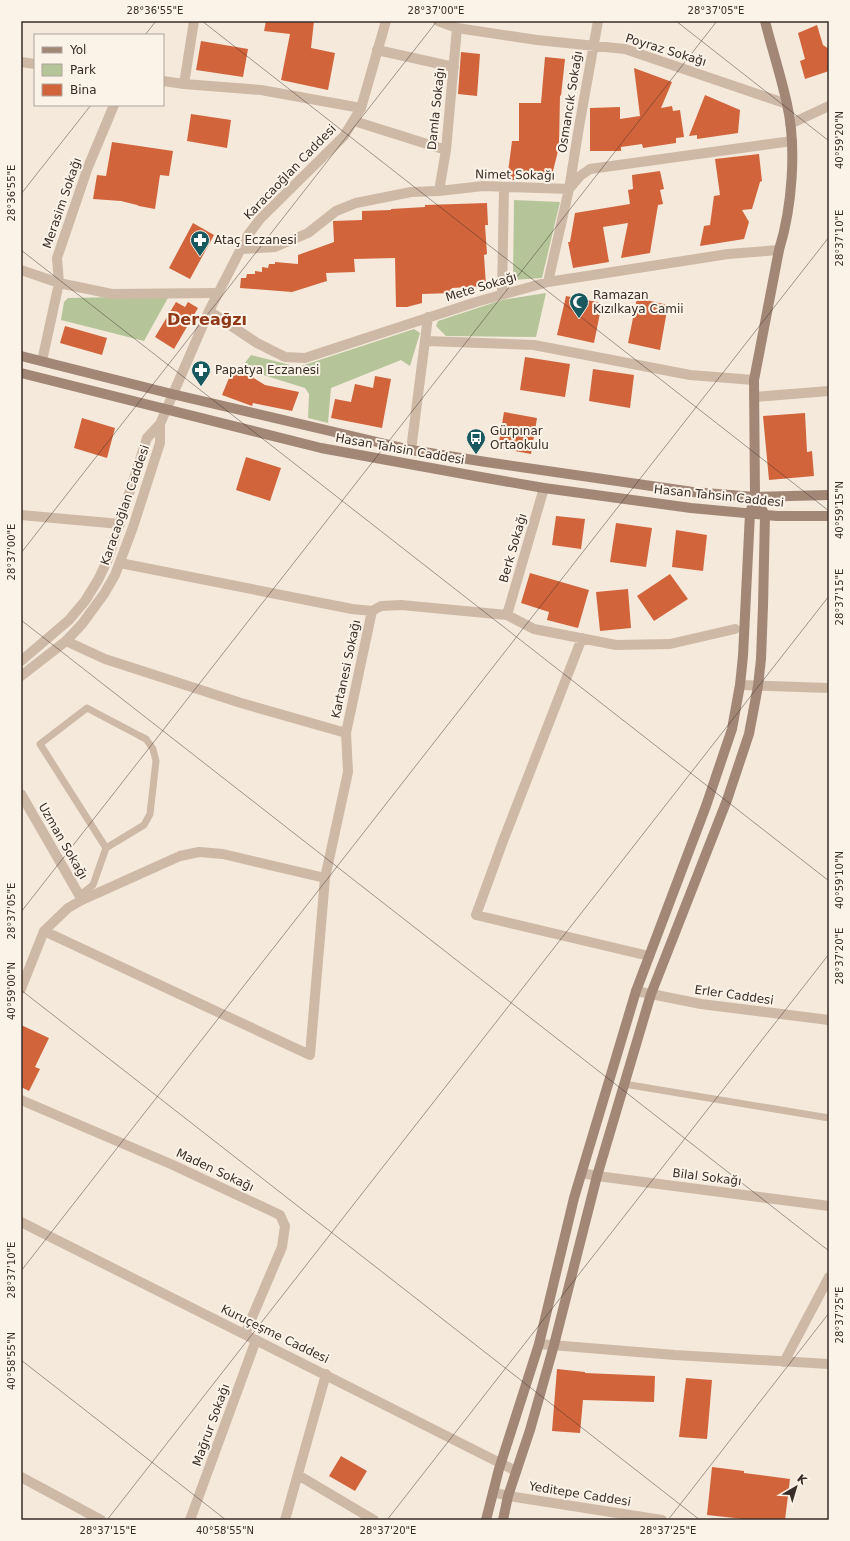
<svg xmlns="http://www.w3.org/2000/svg" width="850" height="1541" font-family="'DejaVu Sans',sans-serif">
<style>
.green{fill:#b5c599}
.building{fill:#d2643c}
.lines{fill:none;stroke-linecap:round;stroke-linejoin:round}
.service{stroke:#ceb9a6;stroke-width:7}
.minor{stroke:#ceb9a6;stroke-width:10}
.tertiary{stroke:#ceb9a6;stroke-width:10}
.secondary{stroke:#a28777;stroke-width:10}
.ticks{fill:none;stroke:#392d27;stroke-width:1;stroke-opacity:0.45}
.labels{text-anchor:middle;stroke-width:4;stroke-linejoin:round;paint-order:stroke}
.street-label{font-size:12px;fill:#392d27;stroke:#fbf3e8}
.poi-label{font-size:12px;fill:#392d27;stroke:#fbf3e8;text-anchor:start}
.district-label{font-size:16px;font-weight:bold;fill:#903818;stroke:#fbf3e8}
.neatline{fill:none;stroke:#392d27;stroke-width:1.5}
.ticks-label{font-size:10px;text-anchor:middle;fill:#392d27}
</style>
<rect width="100%" height="100%" fill="#f4e9db"/>
<path class="green" d="M514,200L560,202L542,278L513,280Z
M546,293L536,337L446,336L436,326L438,321L502,300Z
M169,296L144,341L61,320L64,302L68,298Z
M414,329L420,333L410,366L401,360L331,388L328,423L308,418L309,394L305,388L257,373L244,364L251,355L298,367Z"/>
<path class="building" d="M266,21H314L311,48L335,53L328,90L281,80L290,34L264,31Z
M817,25L823,45L829,49V71L805,79L800,61L805,59L798,33Z
M201,41L248,49L243,77L196,70Z
M461,52L480,54L477,96L458,94Z
M545,57L565,59L561,96L560,95L559,147L552,175L530,176V180H507L512,141H519V103H541Z
M634,68L672,82L661,108L672,106L673,111L680,110L684,137L676,138V143L643,148L642,144L621,147V151H590V108L620,107V119L640,116Z
M705,95L740,110L738,133L697,139V135L689,136Z
M191,114L231,120L227,148L187,141Z
M112,142L173,151L169,176L160,175L155,209L139,206L137,205L121,201L93,199L97,175L106,176Z
M759,154L762,181L760,182L752,209L742,210L749,222L744,239L700,246L704,226L710,225L714,196L720,195L715,159Z
M660,171L664,189L660,190L663,204L658,205L650,253L621,258L628,223L603,227L609,262L573,268L568,242H570L575,213L630,204L628,190L633,189L632,175Z
M487,203L488,225H485L487,254L484,255L486,286L452,288V293L422,294V303L407,307H396L395,258L354,259L355,272L326,273L327,281L292,292L240,288L241,278H246L247,274H255V271L262,272V267L268,268L269,264H275V262L298,264V255L334,242L333,221L362,220V211L391,210V209L425,207V205Z
M193,223L214,235L190,279L169,268Z
M566,296L602,303L594,343L557,335Z
M637,298L668,305L660,350L628,343Z
M176,302L185,307L188,302L198,308L174,349L155,337Z
M65,326L107,338L102,355L60,343Z
M525,357L570,364L565,397L520,390Z
M234,366L265,385L299,392L292,411L253,403L252,406L222,395Z
M593,369L634,375L630,408L589,401Z
M375,376L391,379L382,428L331,418L335,399L351,402L355,384L373,388Z
M504,412L537,418L531,454L498,448Z
M805,413L807,452L812,451L814,476L769,480L763,416Z
M82,418L115,428L107,458L74,448Z
M246,457L281,468L270,501L236,490Z
M556,516L585,519L581,549L552,545Z
M616,523L652,528L646,567L610,562Z
M676,530L707,535L703,571L672,567Z
M530,573L589,590L578,628L547,620L549,612L521,603Z
M670,574L688,599L654,621L637,596Z
M628,589L631,628L600,631L596,592Z
M21,1025L49,1038L35,1067L40,1069L29,1091L21,1087Z
M557,1369L585,1372V1373L655,1376L654,1402L583,1400L580,1433L552,1431Z
M686,1378L712,1380L707,1439L679,1437Z
M341,1456L367,1471L355,1491L329,1476Z
M712,1467L744,1471V1473L790,1479L785,1520H753L707,1515Z"/>
<g class="lines">
<path class="service" d="M79,896L93,885L106,848L144,825L150,814L156,761L153,749L146,739L140,736L87,708L40,744L106,848
M624,1084L829,1118"/>
<path class="minor" d="M438,21L457,28L537,40L625,49L787,104
M377,50L454,67
M21,62L35,64
M163,81L184,84L261,90L361,108
M184,84L194,21
M354,121L446,150
M790,124L829,106
M439,191L446,150L457,28
M241,249L275,247L308,233L336,211L356,203L411,192L439,191L483,186L569,189L580,176L590,169L792,141
M21,270L59,283L112,294L218,293
M548,282L569,189L579,127L598,21
M502,294L504,188
M209,311L257,343L285,357L305,358L476,302L548,282L728,254L779,250
M426,341L534,345L690,375L754,380
M42,361L59,283L57,258L88,167L114,105
M754,397L829,391
M411,450L428,317
M21,515L120,524
M120,563L352,609L372,611L381,606L401,605L507,615L534,629L616,645L670,644L735,629
M507,615L544,488
M582,638L503,841L476,915L649,956
M66,641L105,659L241,703L346,733
M740,685L829,688
M21,794L82,900
M44,931L310,1055L325,878L348,772L346,733L372,611
M21,989L44,931L68,908L82,900L180,856L199,852L223,854L325,878
M21,1100L173,1165L280,1215L285,1226L282,1247L245,1334
M582,1173L597,1176L829,1206
M539,1344L675,1355L829,1364
M784,1362L829,1277
M298,1475L374,1520
M21,1477L101,1520
M190,1520L256,1340
M285,1520L326,1374"/>
<path class="tertiary" d="M21,661L69,620L85,601L98,580L108,559L147,438L160,424L209,311L248,235L260,219L344,136L361,108L386,21
M21,676L66,641L82,624L104,594L115,575L133,527L160,443V424
M636,991L701,1004L829,1020
M21,1222L516,1471
M493,1492L508,1496L662,1520"/>
<path class="secondary" d="M21,356L172,394L411,450L486,462L693,492L755,497L829,495
M21,373L321,448L475,476L544,488L691,508L777,516H829
M486,1520L499,1469L539,1344L574,1198L636,991L706,806L732,729L740,685L743,656L750,513L755,497L754,380L779,250C792,208 797,148 787,104C781,76 772,49 765,21
M503,1520L508,1496L530,1430L554,1345L597,1176L651,994L727,800L749,734L758,686L761,659L763,606L765,515L755,497"/>
</g>
<path class="ticks" d="M202,21L829,511M676,21L829,141M145,35L156,21M21,194L91,105M21,250L829,881M21,553L437,21M21,620L829,1251M21,912L717,21M21,990L700,1520M21,1271L829,237M21,1360L226,1520M107,1520L829,596M387,1520L829,954M668,1520L829,1313"/>
<defs>
<symbol id="pharmacy-pin" viewBox="-11 -11 22 30"><path d="M0 17L-7.5 6A9.5 9.5 0 1 1 7.5 6Z" fill="#18585f" stroke="#fbf3e8"/><path d="M-2-6h4v4h4v4h-4v4h-4v-4h-4v-4h4Z" fill="#fff"/></symbol>
<symbol id="mosque-pin" viewBox="-11 -11 22 30"><path d="M0 17L-7.5 6A9.5 9.5 0 1 1 7.5 6Z" fill="#18585f" stroke="#fbf3e8"/><path d="M3.5-4.9A6 6 0 1 0 3.5 4.9A5 5 0 1 1 3.5-4.9Z" fill="#fff"/></symbol>
<symbol id="bus-pin" viewBox="-11 -11 22 30"><path d="M0 17L-7.5 6A9.5 9.5 0 1 1 7.5 6Z" fill="#18585f" stroke="#fbf3e8"/><path d="M-5-6H5V4H4V6H2V4H-2V6H-4V4H-5ZM-3.5-4V0h7V-4ZM-3.5 1.2v1.5H-2V1.2ZM2 1.2v1.5H3.5V1.2Z" fill="#fff"/></symbol>
</defs>
<g fill-rule="evenodd">
<use href="#pharmacy-pin" x="189" y="229" width="22" height="30"/>
<use href="#mosque-pin" x="568" y="291" width="22" height="30"/>
<use href="#pharmacy-pin" x="190" y="359" width="22" height="30"/>
<use href="#bus-pin" x="465" y="427" width="22" height="30"/>
</g>
<g class="labels">
<g class="street-label">
<text transform="translate(666 50) rotate(17)" y="4">Poyraz Sokağı</text>
<text transform="translate(570 102) rotate(-81)" y="4">Osmancık Sokağı</text>
<text transform="translate(436 109) rotate(-84)" y="4">Damla Sokağı</text>
<text transform="translate(290 172) rotate(-46)" y="4">Karacaoğlan Caddesi</text>
<text transform="translate(515 175) rotate(1)" y="4">Nimet Sokağı</text>
<text transform="translate(62 203) rotate(-71)" y="4">Merasim Sokağı</text>
<text transform="translate(481 287) rotate(-17)" y="4">Mete Sokağı</text>
<text transform="translate(400 449) rotate(10)" y="4">Hasan Tahsin Caddesi</text>
<text transform="translate(719 496) rotate(6)" y="4">Hasan Tahsin Caddesi</text>
<text transform="translate(125 505) rotate(-71)" y="4">Karacaoğlan Caddesi</text>
<text transform="translate(513 548) rotate(-74)" y="4">Berk Sokağı</text>
<text transform="translate(346 669) rotate(-78)" y="4">Kartanesi Sokağı</text>
<text transform="translate(63 841) rotate(60)" y="4">Uzman Sokağı</text>
<text transform="translate(734 995) rotate(8)" y="4">Erler Caddesi</text>
<text transform="translate(215 1170) rotate(25)" y="4">Maden Sokağı</text>
<text transform="translate(707 1177) rotate(7)" y="4">Bilal Sokağı</text>
<text transform="translate(275 1334) rotate(26)" y="4">Kuruçeşme Caddesi</text>
<text transform="translate(211 1425) rotate(-70)" y="4">Mağrur Sokağı</text>
<text transform="translate(580 1494) rotate(9)" y="4">Yeditepe Caddesi</text>
</g>
<g class="poi-label">
<text x="214" y="244">Ataç Eczanesi</text>
<text x="593" y="299">Ramazan<tspan x="593" dy="14">Kızılkaya Camii</tspan></text>
<text x="215" y="374">Papatya Eczanesi</text>
<text x="490" y="435">Gürpınar<tspan x="490" dy="14">Ortaokulu</tspan></text>
</g>
<g class="district-label">
<text x="207" y="325">Dereağzı</text>
</g>
</g>
<rect width="850" height="1541" fill="none" stroke="#fbf3e8" stroke-width="44"/>
<rect x="34" y="34" width="130" height="72" fill="#fbf3e8" stroke="#ada49b"/>
<rect x="42" y="47" width="20" height="6" fill="#a28777" stroke="#ada49b"/>
<text x="70" y="54" font-size="12" fill="#392d27">Yol</text>
<rect x="42" y="64" width="20" height="12" fill="#b5c599" stroke="#ada49b"/>
<text x="70" y="74" font-size="12" fill="#392d27">Park</text>
<rect x="42" y="84" width="20" height="12" fill="#d2643c" stroke="#ada49b"/>
<text x="70" y="94" font-size="12" fill="#392d27">Bina</text>
<g transform="translate(796 1487) rotate(38)" stroke="#fbf3e8" stroke-width="3" paint-order="stroke">
<path d="M0-3L7 15L0 10L-7 15Z" fill="#392d27"/>
<text y="-6" font-size="11" font-weight="bold" text-anchor="middle" fill="#392d27">K</text>
</g>
<rect x="22" y="22" width="806" height="1497" class="neatline"/>
<g class="ticks-label">
<text x="155" y="14">28°36'55"E</text>
<text x="436" y="14">28°37'00"E</text>
<text x="716" y="14">28°37'05"E</text>
<text transform="translate(839 140) rotate(-90)" y="4">40°59'20"N</text>
<text transform="translate(11 193) rotate(-90)" y="4">28°36'55"E</text>
<text transform="translate(839 238) rotate(-90)" y="4">28°37'10"E</text>
<text transform="translate(839 510) rotate(-90)" y="4">40°59'15"N</text>
<text transform="translate(11 552) rotate(-90)" y="4">28°37'00"E</text>
<text transform="translate(839 597) rotate(-90)" y="4">28°37'15"E</text>
<text transform="translate(839 880) rotate(-90)" y="4">40°59'10"N</text>
<text transform="translate(11 911) rotate(-90)" y="4">28°37'05"E</text>
<text transform="translate(839 956) rotate(-90)" y="4">28°37'20"E</text>
<text transform="translate(11 991) rotate(-90)" y="4">40°59'00"N</text>
<text transform="translate(11 1270) rotate(-90)" y="4">28°37'10"E</text>
<text transform="translate(839 1315) rotate(-90)" y="4">28°37'25"E</text>
<text transform="translate(11 1361) rotate(-90)" y="4">40°58'55"N</text>
<text x="108" y="1534">28°37'15"E</text>
<text x="225" y="1534">40°58'55"N</text>
<text x="388" y="1534">28°37'20"E</text>
<text x="668" y="1534">28°37'25"E</text>
</g>
</svg>
